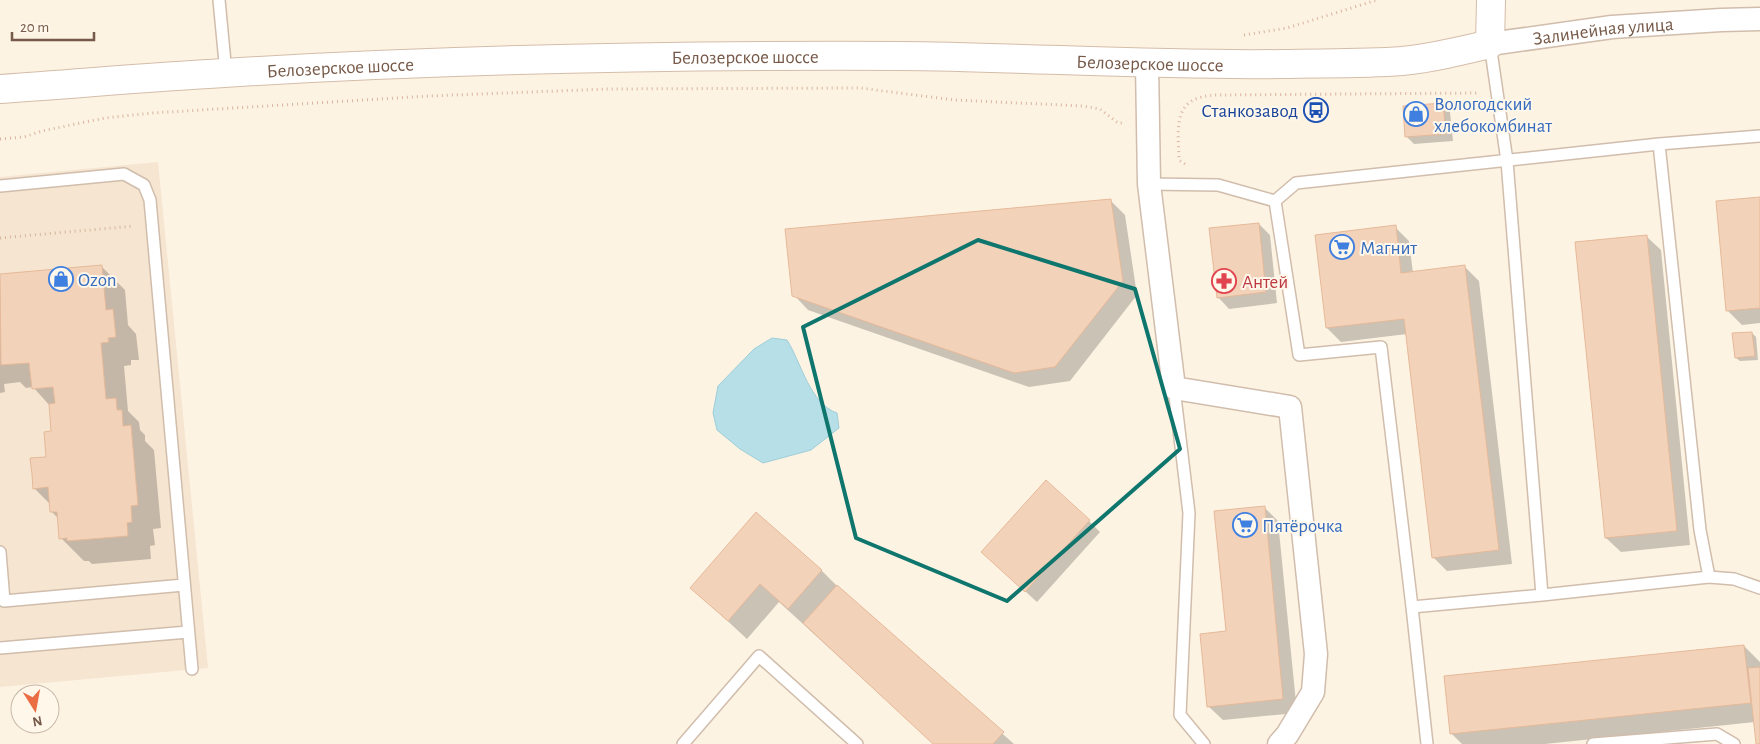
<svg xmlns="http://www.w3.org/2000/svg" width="1760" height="744" font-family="'Alegreya Sans',sans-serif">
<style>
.residential{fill:#f5e5d1}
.water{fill:#b7dfe7;stroke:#9dced9}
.shadow{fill:#0003}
.building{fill:#f3d2ba;stroke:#e6b999}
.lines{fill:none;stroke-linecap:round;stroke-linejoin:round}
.service-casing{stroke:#d1bdac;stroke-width:14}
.minor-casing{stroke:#d1bdac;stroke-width:25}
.secondary-casing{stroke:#d4bda9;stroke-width:30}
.path{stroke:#d8b59d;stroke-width:3;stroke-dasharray:1 4;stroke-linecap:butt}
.service{stroke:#fff;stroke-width:11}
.minor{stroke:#fff;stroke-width:22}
.secondary{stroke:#fff;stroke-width:28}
.marked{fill:none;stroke:#0f766e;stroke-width:4;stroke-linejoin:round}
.labels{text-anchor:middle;stroke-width:4;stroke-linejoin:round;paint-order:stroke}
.street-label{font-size:19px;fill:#765948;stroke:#fff7ea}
.shop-label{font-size:19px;fill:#366cbe;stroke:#fff7ea;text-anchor:start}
.transit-label{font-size:19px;fill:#164399;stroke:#fff7ea;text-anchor:end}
.health-label{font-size:19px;fill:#be3a42;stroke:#fff7ea;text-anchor:start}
</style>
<rect width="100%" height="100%" fill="#fdf3e3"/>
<path class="residential" d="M158,162L208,668L0,687V177Z"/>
<path class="water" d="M772,338L787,340C801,362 810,404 837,413L839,428L811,450L763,463L740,449L717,430L713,413L718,386L754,349Z"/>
<path class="shadow" d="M1443,104L1450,112L1453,141L1414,144L1407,137Z
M1760,198V323L1742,325L1728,311Z
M1111,201L1125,215L1137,295L1070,381L1029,387L808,310L794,295Z
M1259,224L1270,235L1277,303L1229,309L1218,297Z
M1395,227L1409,241L1413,273L1465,267L1479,281L1512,564L1447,571L1433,557L1407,334L1341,342L1327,328Z
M1646,236L1661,250L1690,545L1621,552L1606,538L1577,243Z
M102,267L125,290L128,325L136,334L139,360H131V365L124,366L128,411L139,422L140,430L145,435V441L154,450L161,528L153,529L155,545L150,546L151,559L92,564L89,561H84L61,538L59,519L52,512L51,505L34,488L47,458L53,432L51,407L33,387L26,388L20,382L4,384L5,392L0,393V276Z
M1752,333L1756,337L1758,360L1740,361L1736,358Z
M1264,507L1278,521L1297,713L1223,720L1208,706L1227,632Z
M1089,521L1100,532L1037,602L994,563Z
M821,570L840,589L1014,744H934L779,602L747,639L692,588Z
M1744,646L1760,662V744H1757L1755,722L1545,744H1462L1451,733Z"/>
<path class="building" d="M1443,103L1446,134L1405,137L1403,106Z
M1760,197V308L1726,311L1716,201Z
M1111,199L1123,281L1055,367L1014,373L792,296L785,229Z
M1259,223L1266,292L1217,298L1209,228Z
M1396,225L1401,273L1465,265L1499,550L1432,558L1404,319L1326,328L1315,235Z
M1647,235L1677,531L1605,538L1575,242Z
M102,265L106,310L113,309L116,337L108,338L109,342L101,343L106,399L116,398L117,410H122L123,426L131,425L138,505L131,506L132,522L127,523L128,536L67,541V538L59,539L57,512H50L48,487L33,489L32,474L30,458L46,457L44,432L51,431L49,404L55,403L53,387L32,389L29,363L1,365L0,274Z
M1752,332L1755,356L1735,358L1732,333Z
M1046,480L1090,520L1025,592L981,552Z
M1265,506L1283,699L1207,707L1200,634L1226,631L1214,511Z
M756,512L822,570L788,609L760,584L728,621L690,588Z
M837,585L1004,732L993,744H933L803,623Z
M1744,645L1751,703L1450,734L1444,676Z
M1760,667V744H1756L1748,668Z"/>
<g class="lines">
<defs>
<path id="service" d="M219,0L226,73
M1490,44L1507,161L1542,595L1709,577L1734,579L1760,588
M1659,144L1700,530L1709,577
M1149,184L1218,185L1275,201L1296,183L1659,144L1760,136
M0,186L124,174L144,185L150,200L192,669
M1275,201L1299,355L1381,347L1412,607L1542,595
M1174,388L1189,513L1180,715L1204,744
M0,552L4,601L184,585
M1412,607L1427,744
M0,648L188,632
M683,744L759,656L857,744
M1593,744L1717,734L1734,744"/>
<g id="minor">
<path id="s1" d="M1490,44L1612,27L1721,20L1760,19"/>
<path d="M1147,64L1149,184L1174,388L1290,407L1316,654L1313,692L1287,735L1279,744"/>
</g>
<g id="secondary">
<path id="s2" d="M0,89C75,84 150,77 224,73C449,59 674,55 899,56C1027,57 1154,66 1282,64C1322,63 1362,64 1402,61C1432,58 1461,51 1490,44L1491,0"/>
</g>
</defs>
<use href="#service" class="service-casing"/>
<use href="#minor" class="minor-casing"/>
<use href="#secondary" class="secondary-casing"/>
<path class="path" d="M1244,35L1287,28L1377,0
M0,139L24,137L42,131L105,118L152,113L429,96L608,89L860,88L954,100L1083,106L1100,109L1118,123H1123
M1185,164L1179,160C1178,125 1172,96 1218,95L1478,93
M0,238L134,226"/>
<use href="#service" class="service"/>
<use href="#minor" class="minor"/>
<use href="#secondary" class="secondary"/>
</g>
<path class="marked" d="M978,240L1135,289L1180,449L1007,601L856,538L803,327Z"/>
<defs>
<symbol id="bus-ring" viewBox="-11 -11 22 22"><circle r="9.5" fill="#fff7ea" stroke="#1a4fb4" stroke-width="1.5"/><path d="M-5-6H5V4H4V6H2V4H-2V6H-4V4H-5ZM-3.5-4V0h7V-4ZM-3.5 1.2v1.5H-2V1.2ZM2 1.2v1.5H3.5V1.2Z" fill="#1a4fb4"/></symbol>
<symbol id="shop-ring" viewBox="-11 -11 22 22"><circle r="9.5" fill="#fff7ea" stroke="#3f7fe0" stroke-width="1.5"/><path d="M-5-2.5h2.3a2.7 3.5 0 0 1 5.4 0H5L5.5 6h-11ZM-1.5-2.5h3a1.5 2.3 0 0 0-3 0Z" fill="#3f7fe0"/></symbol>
<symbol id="supermarket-ring" viewBox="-11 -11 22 22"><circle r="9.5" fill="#fff7ea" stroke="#3f7fe0" stroke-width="1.5"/><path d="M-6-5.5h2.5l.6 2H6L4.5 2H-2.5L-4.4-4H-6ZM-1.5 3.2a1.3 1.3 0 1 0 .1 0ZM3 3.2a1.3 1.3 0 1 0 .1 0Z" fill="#3f7fe0"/></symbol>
<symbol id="pharmacy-ring" viewBox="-11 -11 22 22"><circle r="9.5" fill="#fff7ea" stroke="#e0444e" stroke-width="1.5"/><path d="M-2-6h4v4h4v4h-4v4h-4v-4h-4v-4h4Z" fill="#e0444e"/></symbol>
</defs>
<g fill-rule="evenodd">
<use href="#bus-ring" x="1302" y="96" width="28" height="28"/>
<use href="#shop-ring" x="1402" y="100" width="28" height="28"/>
<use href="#supermarket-ring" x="1328" y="233" width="28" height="28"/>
<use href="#shop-ring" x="47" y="265" width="28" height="28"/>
<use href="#pharmacy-ring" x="1210" y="267" width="28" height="28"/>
<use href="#supermarket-ring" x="1231" y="511" width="28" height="28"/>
</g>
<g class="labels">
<g class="street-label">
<text dy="7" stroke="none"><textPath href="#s1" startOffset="114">Залинейная улица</textPath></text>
<text dy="7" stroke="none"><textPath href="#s2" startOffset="746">Белозерское шоссе</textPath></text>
<text dy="7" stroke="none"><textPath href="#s2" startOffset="1151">Белозерское шоссе</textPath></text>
<text dy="7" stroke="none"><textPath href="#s2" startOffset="341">Белозерское шоссе</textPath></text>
</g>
<g class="shop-label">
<text x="1434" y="110">Вологодский<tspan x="1434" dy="22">хлебокомбинат</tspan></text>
<text x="1360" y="254">Магнит</text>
<text x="78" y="286">Ozon</text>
<text x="1262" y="532">Пятёрочка</text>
</g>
<g class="transit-label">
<text x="1298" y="117">Станкозавод</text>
</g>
<g class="health-label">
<text x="1242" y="288">Антей</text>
</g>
</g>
<g transform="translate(35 709) rotate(169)"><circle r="24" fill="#fff7ea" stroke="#c8b8a9"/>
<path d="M0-4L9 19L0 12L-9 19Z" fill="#eb6d44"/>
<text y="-8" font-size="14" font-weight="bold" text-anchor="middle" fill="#765948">N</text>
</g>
<path d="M12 32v8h82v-8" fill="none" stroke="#765948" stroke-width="2.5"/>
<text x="20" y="32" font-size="15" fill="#765948" stroke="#fff7ea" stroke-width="4" paint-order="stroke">20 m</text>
</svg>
